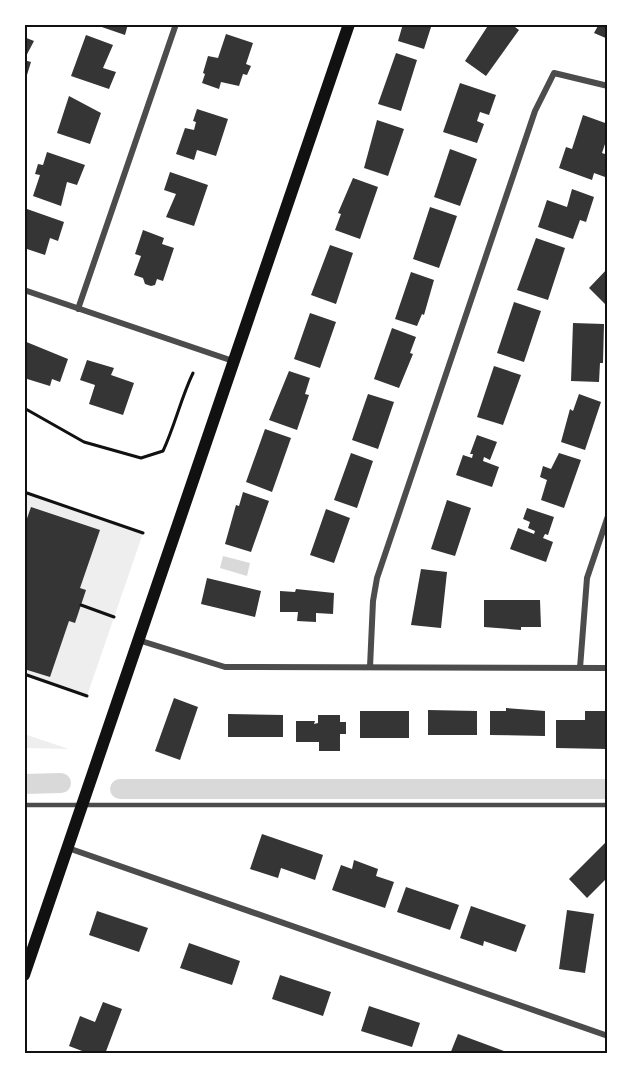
<svg xmlns="http://www.w3.org/2000/svg" width="632" height="1078" font-family="Figtree,sans-serif">
<style>
.green{fill:#eee}
.water{fill:#d9d9d9}
.lines{fill:none;stroke-linecap:round;stroke-linejoin:round}
.canal{stroke:#d9d9d9;stroke-width:20}
.building{fill:#353535}
.path{stroke:#111;stroke-width:3}
.service{stroke:#4c4c4c;stroke-width:4.5}
.minor{stroke:#4c4c4c;stroke-width:6}
.secondary{stroke:#111;stroke-width:12}
.neatline{fill:none;stroke:#111;stroke-width:2}
</style>
<rect width="100%" height="100%" fill="#fff"/>
<path class="green" d="M24,492L143,533L87,696L24,674Z
M24,734L69,749L24,748Z"/>
<path class="water" d="M223,556L250,563L247,576L220,568Z"/>
<g class="lines">
<path class="canal" d="M24,784L61,783
M120,789H608"/>
</g>
<path class="building" d="M93,24H128L125,35Z
M403,24H432L424,49L398,41Z
M489,24H511L519,30L486,76L465,61Z
M599,24H608V39L594,33Z
M226,34L253,43L246,64L251,66L247,75L243,74L239,86L221,82L219,89L202,83L205,74L203,73L208,56L218,58Z
M86,35L113,45L103,68L116,72L109,89L71,76Z
M24,37L34,41L24,60L31,62L27,75L24,74Z
M396,53L417,60L401,111L378,104Z
M460,83L496,95L489,115L480,112L477,121L484,124L477,143L443,132Z
M69,96L101,113L90,144L57,133Z
M197,109L228,119L216,156L197,150L194,160L176,154L185,128L194,130L196,122L193,121Z
M583,115L608,124V135L602,153L608,155V167L605,177L594,173L592,180L559,168L566,147L572,149Z
M377,120L404,129L388,176L364,168Z
M450,149L477,159L460,206L434,197Z
M47,152L85,165L77,185L67,182L61,206L33,196L40,175L35,174L38,164L43,165Z
M170,172L208,185L194,226L166,217L176,194L164,190Z
M353,178L378,187L360,239L335,230L341,214L338,213Z
M572,189L594,197L586,222L580,220L573,239L538,227L547,200L567,207Z
M430,207L457,216L439,268L413,259Z
M27,209L64,222L58,241L50,238L45,255L24,248V216Z
M143,230L164,238L162,244L174,248L163,281L157,279L155,285L151,286L145,284L143,278L134,275L141,256L135,254Z
M536,238L565,248L548,300L517,290Z
M330,245L353,253L336,304L311,295Z
M608,268V307L589,288Z
M411,272L434,280L424,315L422,314L417,326L395,319Z
M514,302L541,311L524,362L497,353Z
M310,313L336,322L320,368L294,359Z
M573,323L604,324L603,363H600L599,382L571,381Z
M392,328L416,337L410,353L413,354L399,388L374,379Z
M24,341L68,359L60,382L52,379L50,386L24,378Z
M87,360L114,368L111,375L134,383L123,415L89,404L95,385L80,380Z
M494,366L521,375L503,425L477,417Z
M289,371L310,378L305,394L309,395L297,430L269,420Z
M368,394L394,402L378,449L352,440Z
M579,394L601,402L585,450L561,442L570,409L573,411Z
M265,429L291,438L272,492L246,482Z
M477,435L497,442L490,460L484,457L483,461L499,467L492,487L456,475L463,455L472,458L473,454H470Z
M351,453L373,461L357,508L334,500Z
M559,453L581,460L564,508L541,500L547,480L540,477L543,466L551,469Z
M243,492L269,501L251,552L225,544L236,505L239,506Z
M447,500L471,508L455,556L431,549Z
M31,507L100,530L80,588L86,590L75,623L69,621L50,677L24,669V527Z
M527,508L554,517L548,535L545,534L543,538L553,542L546,562L510,549L518,528L534,534L535,531L528,528L530,522L523,519Z
M326,509L350,518L334,563L310,555Z
M421,569L447,572L441,628L411,625Z
M207,578L261,591L255,617L201,604Z
M296,589L334,593L333,614L316,613V622L297,621L298,612H280V591L295,592Z
M484,600H540L541,627H521V630L484,627Z
M174,698L198,707L180,760L155,751Z
M506,708L545,711V736L490,735V711H506Z
M428,710L477,711V735H428Z
M360,711H409V738H360Z
M585,711H607V749L556,748V720H585Z
M228,714L283,715V737H228Z
M318,715H340V722H346V734H340V751H319V742H296V721H315L314,724L318,723Z
M262,834L323,855L315,880L281,868L278,878L250,869Z
M608,840V877L587,898L569,879Z
M354,860L378,869L376,876L394,882L385,908L332,890L341,865L352,869Z
M406,887L459,905L450,930L397,912Z
M471,906L526,925L516,952L484,941L483,946L460,938Z
M567,910L594,914L585,973L559,969Z
M97,911L148,928L139,952L89,935Z
M189,943L240,961L232,985L180,968Z
M280,975L331,992L323,1016L272,999Z
M103,1002L122,1009L105,1054H90L69,1046L80,1016L95,1022Z
M369,1006L420,1023L412,1047L361,1031Z
M458,1034L512,1054H450Z"/>
<g class="lines">
<path class="path" d="M24,408L84,442L141,458L163,451C175,425 181,398 193,373
M24,492L143,533
M81,605L114,617
M24,674L87,696"/>
<path class="service" d="M24,805H608"/>
<path class="minor" d="M24,290L233,361
M78,309L176,24
M138,640L225,667L608,668
M370,667L373,601L377,578L535,111L554,73L608,86
M580,668L587,578L608,516
M68,848L608,1036"/>
<path class="secondary" d="M24,975L349,24"/>
</g>
<rect width="632" height="1078" fill="none" stroke="#ffffff" stroke-width="51"/>
<rect x="26" y="26" width="580" height="1026" class="neatline"/>
</svg>
